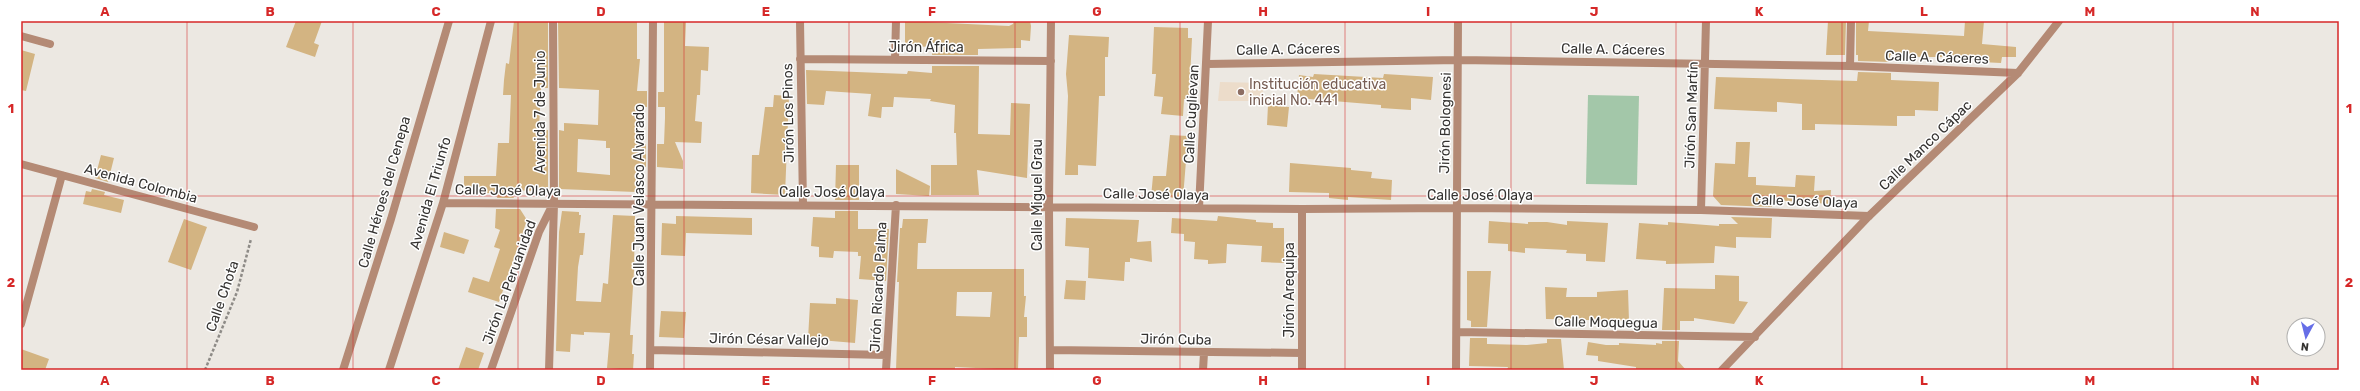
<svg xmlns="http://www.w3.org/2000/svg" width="2360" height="391" font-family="Rubik,sans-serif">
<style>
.education{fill:#ecdcca}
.green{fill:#a3c7a9}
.building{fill:#d3b482;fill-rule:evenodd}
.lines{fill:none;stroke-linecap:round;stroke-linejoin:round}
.path{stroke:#8e8b87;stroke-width:2.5;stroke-dasharray:3 2;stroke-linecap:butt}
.minor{stroke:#b48a75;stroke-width:8}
.grid{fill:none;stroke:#d62828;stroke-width:1;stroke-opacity:0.55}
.education-dot{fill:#8d6e63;stroke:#fff;stroke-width:1.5}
.labels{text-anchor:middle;stroke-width:3;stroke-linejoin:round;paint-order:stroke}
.street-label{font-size:14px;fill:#363432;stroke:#fff}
.education-label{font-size:14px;fill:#785e54;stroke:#fff;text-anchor:start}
.neatline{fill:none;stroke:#d62828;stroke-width:1.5}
.grid-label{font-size:13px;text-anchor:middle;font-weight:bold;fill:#d62828}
</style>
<rect width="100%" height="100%" fill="#ece8e2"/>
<path class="education" d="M1220,82L1264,83L1262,101H1218Z"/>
<path class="green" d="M1588,95L1639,96L1637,185L1586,184Z"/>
<path class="building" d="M296,21H322L314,43L319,45L315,57L286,47Z
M514,21H548V88H541L539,129L548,130V189L537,188V191L510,190L514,198H497L498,193H464V176H496L498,143H509L511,95H503L504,80L506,63L509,64Z
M558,21H637V59H640L637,91H647V107H639L637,143L646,144V167L636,166V192L559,189V130L564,131V123L598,125L599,90L559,88ZM578,139L606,141V148H610V175L577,172Z
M905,21L1009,26L1013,24L1014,21H1030L1031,26L1030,41L1021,40V48L978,49V55H932L933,47L905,46Z
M1828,21H1846L1845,55H1826Z
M1856,21H1869L1868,31L1964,36L1965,21H1984L1982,44L2016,47V57H2002L2001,63L1981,62L1982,57H1921L1890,55V62L1858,61V55H1856Z
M664,22H686L685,46L709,47L708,71L701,70L700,95H697L695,121L702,122L701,143L675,142L683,161V169L657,167V144H664L665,118V107H658V92H664Z
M1154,27L1188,28V38H1192L1189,99H1184L1183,116L1161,114L1163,97L1154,96L1156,74H1152Z
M1069,35L1109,37L1108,57H1105V96H1099L1096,166L1078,165V175H1065L1068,96L1066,74Z
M21,50L35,54L26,91L21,90Z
M932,66H979L978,134L1010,135L1011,103L1030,104L1027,178L977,170L979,195H931V165H957L956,133H954L955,105L930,101L931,99L894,97L893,107H882L881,118L868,116L871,94L826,91L824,105L807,104L806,70L907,74L908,71L932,73Z
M1858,72L1891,73V80L1939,82L1938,111L1915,110V116H1897V126L1815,124V130H1802V104L1777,102V112L1714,109L1716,77L1857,81Z
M1314,74L1383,78L1384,74L1433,77L1431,100L1411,98V110L1381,108V105L1297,98L1299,75L1313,77Z
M774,95L789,96L785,195L751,193L752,155H759L765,107H773Z
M1268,105L1289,107L1287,127L1267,125Z
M1170,135L1188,136L1183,198L1151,197L1153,176H1166Z
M1736,142H1750L1748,177H1756V185L1795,187L1796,175L1815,176L1814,191L1831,190L1830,204L1775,200V202H1772V207L1721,205L1713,196L1715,163L1735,164Z
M101,155L114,158L108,182L95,178Z
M1290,163L1351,168V170L1372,172L1371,178L1392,180L1391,200L1348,197V200L1329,198V193L1289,192Z
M836,165H859V200H835Z
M896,169L930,186L929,196L896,194Z
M92,189L105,192L104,195L124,200L121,213L83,204L86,191L91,192Z
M496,209H520L527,220L499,302L468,292L473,277L489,282L500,249L494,247L500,230L495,228Z
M562,211L579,212V215H581L579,233H585L583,255H580L578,267L576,301L601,302L603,283L608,284L613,215L635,216L634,270L630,335H633L632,354H634L633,370L607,368L610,333L584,332V335L571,334L570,352L556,351L559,232Z
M835,211H858V229H889L886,281L859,279L861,256H858V252L834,251L833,258L819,257V247L811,246L813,217L835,218Z
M676,216L752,218V235L686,233L685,256L661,255L662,223L676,224Z
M1218,216L1256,220V222L1273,223V228H1284V263L1261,262L1262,246L1227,244L1226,263L1208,264V260L1194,259L1195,242L1184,241V234L1171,233L1172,218L1217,221Z
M1731,217L1772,218L1771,238L1736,237V248L1715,246L1714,263L1666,264V261L1636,259L1639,223L1668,225V222L1719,226V224H1738Z
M1066,218L1139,220L1137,242L1151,241L1152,262L1130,258V262H1125L1124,281L1088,278L1089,248L1065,246Z
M184,219L207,227L191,270L168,262Z
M903,219H928L926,243H918L917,269H1024V296H1026L1024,317H1027V337H1019L1018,370L955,367V370H896L899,282H897L900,228H902ZM957,292H992L990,317L956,316Z
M1489,221L1528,224V222H1547L1567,225V221L1608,223L1605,262L1586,261V254L1566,253L1567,250L1525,248V253L1508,251V244L1488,243Z
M444,232L469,240L464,254L440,247Z
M1467,271H1491L1487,327H1471V321L1467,320Z
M1715,275L1739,276V301L1748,302L1734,324L1694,318V321H1680V330H1662L1664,288L1715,289Z
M1066,280L1086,281L1085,300L1064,299Z
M1545,287L1567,288L1566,297H1597V292L1628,290L1629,321L1546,319Z
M836,298L858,300L855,343L808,339L810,303L836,304Z
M661,311L686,312L684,338L659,337Z
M1470,338H1487V344L1527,345L1547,343V339H1561L1564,370H1507L1508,367L1469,366Z
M1662,341H1679L1678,361L1686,370H1636V367L1598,361V356L1586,355L1588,342L1606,345H1619V343L1656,345V343L1662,344Z
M466,347L484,353L478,370H458Z
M21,349L49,359L45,370H21Z"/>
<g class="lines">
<path class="path" d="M205,370L237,292L251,239"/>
<path class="minor" d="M800,21L803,205
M21,36L50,44
M800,59L1051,61
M895,60L896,21
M1207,64L1459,60L1850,66L2018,73
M1850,66L1851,21
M21,164L254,227
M443,203L1302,209L1457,208L1701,210L1869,216
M1199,208L1208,21
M1302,209V370
M1701,210L1706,21
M21,324L62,175
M1458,332L1755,337
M651,350L887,355
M1050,350L1302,353
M343,370L391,219L449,21
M389,370L443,203L491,21
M491,370L539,232L552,206
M549,370L554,204L553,21
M650,370L653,21
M886,370L896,205
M1050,370L1049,206L1051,21
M1203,370L1204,353
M1456,370L1458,21
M1722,370L1869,216L2018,73L2059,21"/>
</g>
<path class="grid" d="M187,21V370M353,21V370M518,21V370M684,21V370M849,21V370M1015,21V370M1180,21V370M1345,21V370M1511,21V370M1676,21V370M1842,21V370M2007,21V370M2173,21V370M21,196H2339"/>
<circle class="education-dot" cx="1241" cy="92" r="4"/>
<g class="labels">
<g class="street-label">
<text x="926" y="52">Jirón África</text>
<text transform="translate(1288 49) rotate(-1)" y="5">Calle A. Cáceres</text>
<text transform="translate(1613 49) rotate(1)" y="5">Calle A. Cáceres</text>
<text transform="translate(1937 57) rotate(2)" y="5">Calle A. Cáceres</text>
<text transform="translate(540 112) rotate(-90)" y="5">Avenida 7 de Junio</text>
<text transform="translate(788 113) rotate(-91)" y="5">Jirón Los Pinos</text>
<text transform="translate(1191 114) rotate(-87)" y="5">Calle Cuglievan</text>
<text transform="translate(1691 115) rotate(-88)" y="5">Jirón San Martín</text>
<text transform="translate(1445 123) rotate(-89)" y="5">Jirón Bolognesi</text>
<text transform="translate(1925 145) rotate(-44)" y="5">Calle Manco Cápac</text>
<text transform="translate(141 183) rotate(15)" y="5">Avenida Colombia</text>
<text transform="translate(508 190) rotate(1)" y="5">Calle José Olaya</text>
<text transform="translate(384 192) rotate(-74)" y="5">Calle Héroes del Cenepa</text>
<text x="832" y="197">Calle José Olaya</text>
<text transform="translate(430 193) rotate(-74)" y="5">Avenida El Triunfo</text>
<text transform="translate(1156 194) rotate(1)" y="5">Calle José Olaya</text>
<text transform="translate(639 195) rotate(-90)" y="5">Calle Juan Velasco Alvarado</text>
<text transform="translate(1037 195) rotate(-90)" y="5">Calle Miguel Grau</text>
<text x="1480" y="200">Calle José Olaya</text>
<text transform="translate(1805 201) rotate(2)" y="5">Calle José Olaya</text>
<text transform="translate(509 282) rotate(-70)" y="5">Jirón La Peruanidad</text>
<text transform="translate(878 287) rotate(-87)" y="5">Jirón Ricardo Palma</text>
<text transform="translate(1289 290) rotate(-90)" y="5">Jirón Arequipa</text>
<text transform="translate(222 296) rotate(-71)" y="5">Calle Chota</text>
<text transform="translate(1606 322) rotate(1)" y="5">Calle Moquegua</text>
<text transform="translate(769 339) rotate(1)" y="5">Jirón César Vallejo</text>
<text transform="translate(1176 339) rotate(1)" y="5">Jirón Cuba</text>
</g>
<g class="education-label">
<text x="1249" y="89">Institución educativa<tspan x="1249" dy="16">inicial No. 441</tspan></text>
</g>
</g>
<rect width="2360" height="391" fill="none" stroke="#ffffff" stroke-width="44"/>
<g transform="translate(2306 337) rotate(187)"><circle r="19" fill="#ffffff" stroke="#afaead"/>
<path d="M0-3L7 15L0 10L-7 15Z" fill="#666ee7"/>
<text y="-6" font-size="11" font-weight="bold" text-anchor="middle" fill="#363432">N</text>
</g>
<rect x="22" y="22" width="2316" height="347" class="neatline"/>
<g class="grid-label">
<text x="105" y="16">A</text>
<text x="270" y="16">B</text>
<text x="436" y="16">C</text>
<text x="601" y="16">D</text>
<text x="766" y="16">E</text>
<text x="932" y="16">F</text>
<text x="1097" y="16">G</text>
<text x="1263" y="16">H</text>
<text x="1428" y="16">I</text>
<text x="1594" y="16">J</text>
<text x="1759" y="16">K</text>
<text x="1924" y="16">L</text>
<text x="2090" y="16">M</text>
<text x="2255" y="16">N</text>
<text x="11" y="113">1</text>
<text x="2349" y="113">1</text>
<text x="11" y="287">2</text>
<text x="2349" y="287">2</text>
<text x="105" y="385">A</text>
<text x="270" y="385">B</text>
<text x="436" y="385">C</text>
<text x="601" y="385">D</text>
<text x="766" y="385">E</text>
<text x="932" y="385">F</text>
<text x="1097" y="385">G</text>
<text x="1263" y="385">H</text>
<text x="1428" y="385">I</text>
<text x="1594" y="385">J</text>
<text x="1759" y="385">K</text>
<text x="1924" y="385">L</text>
<text x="2090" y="385">M</text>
<text x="2255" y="385">N</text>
</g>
</svg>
